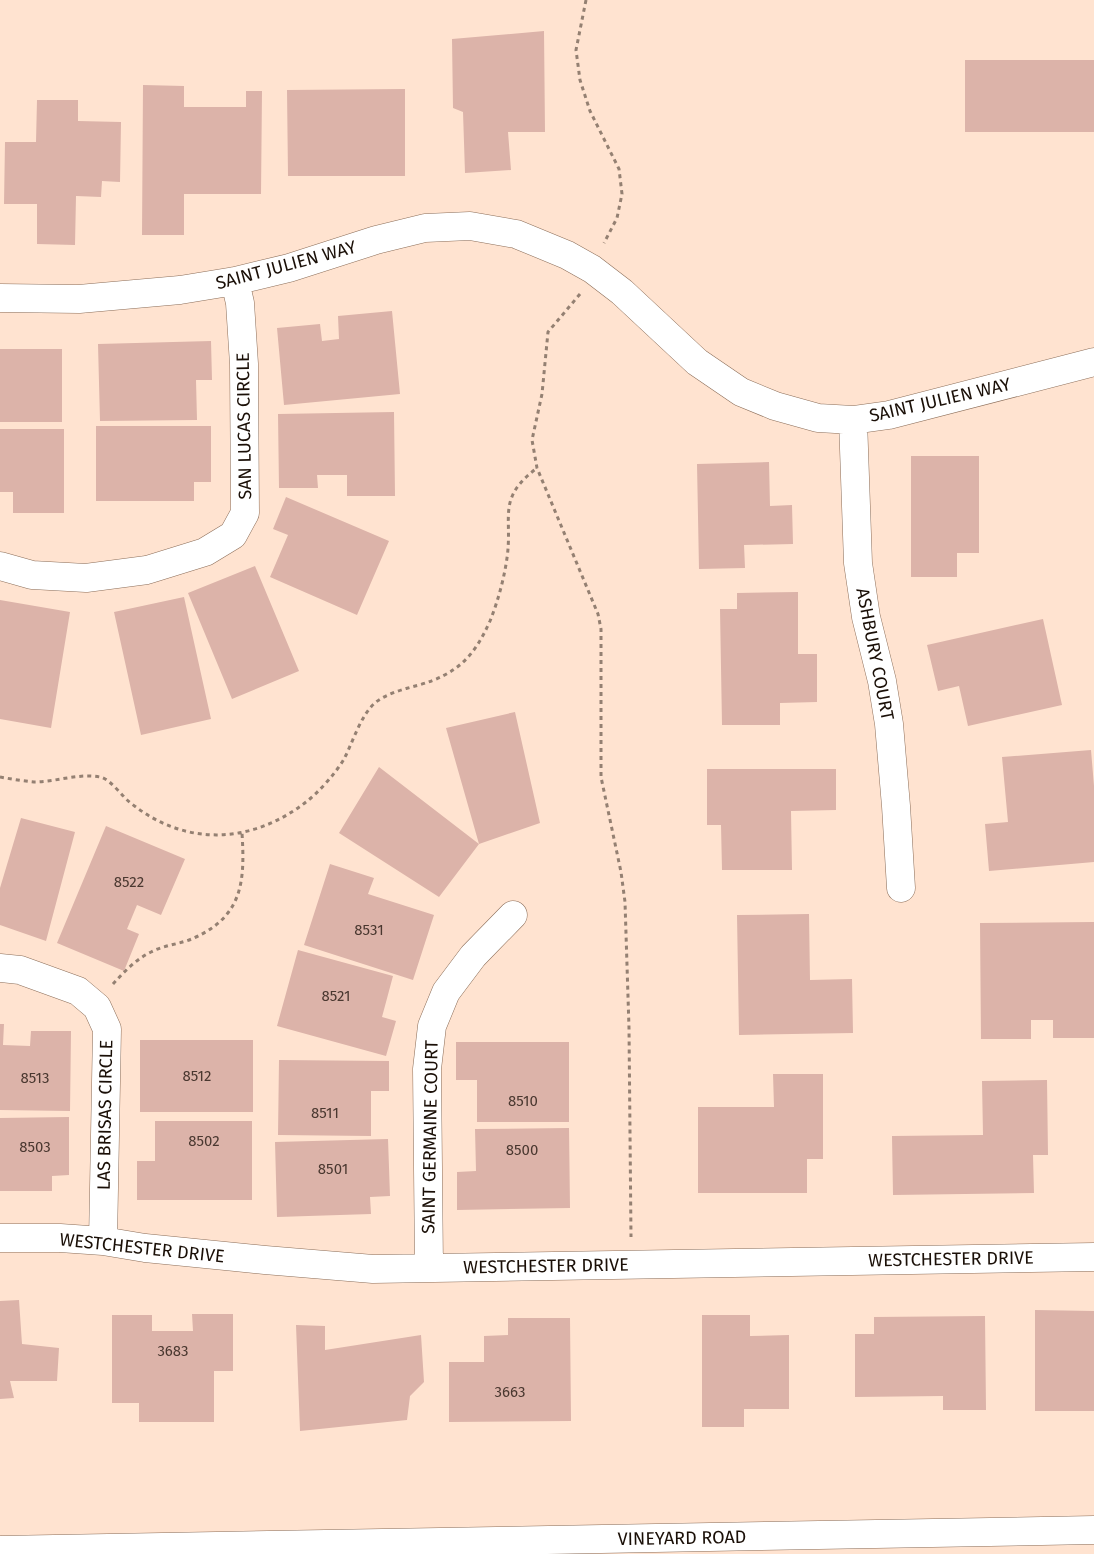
<svg xmlns="http://www.w3.org/2000/svg" width="1094" height="1554" font-family="'Fira Sans',sans-serif">
<style>
.building{fill:#dcb3a9}
.lines{fill:none;stroke-linecap:round;stroke-linejoin:round}
.minor-casing{stroke:#8c6e59;stroke-width:29}
.tertiary-casing{stroke:#8c6e59;stroke-width:29}
.path{stroke:#948072;stroke-width:3;stroke-dasharray:4 4;stroke-linecap:butt}
.minor{stroke:#fff;stroke-width:28}
.tertiary{stroke:#fff;stroke-width:28}
.labels{text-anchor:middle;stroke-width:4.5;stroke-linejoin:round;paint-order:stroke}
.number-label{font-size:15px;fill:#4a3830}
.street-label{font-size:18px;fill:#1a0f07;stroke:#fff}
</style>
<rect width="100%" height="100%" fill="#ffe3d0"/>
<path class="building" d="M544,31L545,132H508L511,170L465,173L463,112L453,108L452,39Z
M965,60H1094V132H965Z
M143,85L184,86V107H246V91H262L261,194H184V235H142Z
M405,89V176H288L287,90Z
M37,100H78V121L121,122L120,182L102,181L101,197L76,196L75,245L37,244V204H4L5,142H36Z
M392,311L400,394L284,405L277,328L320,324L322,341L339,339L338,316Z
M211,341L212,380H196L197,420L100,421L98,344Z
M0,349H62V422H0Z
M394,412L395,496H347V475H317L318,488H279L278,414Z
M96,426H211V482H194V501H96Z
M0,429H64V513H13V492H0Z
M911,456H979V553H957V577H911Z
M769,462L770,506L792,505L793,544L744,545L745,568L699,569L697,464Z
M286,497L389,541L357,615L270,577L288,535L273,529Z
M255,566L299,671L232,699L188,593Z
M798,592V654H817V702L780,703V725H722L720,609H737V593Z
M184,597L211,719L141,735L114,612Z
M0,600L70,612L51,728L0,719Z
M1043,619L1062,705L968,726L959,686L938,691L927,645Z
M515,712L540,823L479,844L446,728Z
M1091,750L1094,786V862L989,871L985,824L1008,822L1002,757Z
M379,767L479,844L439,897L339,833Z
M707,769H836V810L791,811L792,870H722L721,825H707Z
M21,818L75,832L46,941L0,925V888Z
M106,826L185,859L161,915L137,905L127,929L139,934L124,971L57,943Z
M330,864L374,878L368,894L434,915L413,980L304,945Z
M809,914L810,980L852,979L853,1033L739,1035L737,915Z
M1094,922V1038H1053V1020H1031V1039H981L980,923Z
M298,950L393,976L382,1017L396,1021L386,1056L277,1026Z
M0,1024H4L3,1045L30,1046L31,1031H71L70,1111L0,1110Z
M140,1040H253V1112H140Z
M456,1042H569V1122H477V1080H456Z
M279,1060L389,1061V1091H371V1136L278,1135Z
M773,1074H823V1159H807V1193H698V1107H774Z
M1047,1080L1048,1155H1033L1034,1193L893,1195L892,1136L983,1135L982,1081Z
M69,1117V1175L52,1176V1191H0V1118Z
M155,1121H252V1200H137V1161H155Z
M569,1128L570,1208L457,1210V1172L476,1171L475,1129Z
M388,1139L390,1196L370,1197L371,1214L277,1217L275,1142Z
M19,1300L22,1344L59,1348L57,1381H10L14,1398L0,1399V1301Z
M1035,1310L1094,1311V1411H1035Z
M192,1314H233V1371H214V1422H139V1403H112V1315H152V1331H193Z
M702,1315H750V1336L789,1335V1409H744V1427H702Z
M985,1316L986,1410H943V1396L855,1397V1334H874V1317Z
M508,1318H570L571,1421L449,1422V1362H484V1336L508,1335Z
M296,1325L325,1326V1350L421,1335L424,1382L410,1396L407,1420L300,1431Z"/>
<g class="lines">
<defs>
<path id="minor" d="M0,298L79,299L180,290L235,281L289,268L376,240L425,228L470,226L516,234L567,255L592,269L622,292L697,362L741,392L775,406L818,418L853,420L889,415L1094,362
M853,420L858,563L866,617L882,681L889,724L896,806L901,888
M0,566L32,575L86,578L147,570L205,552L233,535L245,513L244,364L240,303L235,281
M0,968L20,970L78,991L97,1007L107,1029L103,1241
M0,1238H60L103,1241L145,1248L265,1260L373,1269L1094,1257
M429,1268L427,1069L432,1026L446,992L473,956L513,915"/>
<path id="tertiary" d="M0,1550L1094,1530"/>
</defs>
<use href="#minor" class="minor-casing"/>
<use href="#tertiary" class="tertiary-casing"/>
<path class="path" d="M586,0L576,50L580,80L590,111L619,169L622,194L617,218L604,243
M580,294L548,332L542,394L532,440L537,468L598,614L601,629V777L621,872L625,902L629,1028L631,1237
M0,777C11,779 23,781 34,782C56,782 78,773 100,777C111,779 123,798 132,804C186,847 252,844 306,802C318,793 336,773 344,759C353,742 361,714 376,702C388,693 404,689 419,685C457,674 474,657 490,621C498,601 504,579 507,558C513,516 496,499 537,468
M113,984C124,972 136,959 151,952C164,945 181,944 194,938C243,916 245,881 242,833"/>
<use href="#minor" class="minor"/>
<use href="#tertiary" class="tertiary"/>
</g>
<g class="labels">
<g class="number-label">
<text x="129" y="887">8522</text>
<text x="369" y="935">8531</text>
<text x="336" y="1001">8521</text>
<text x="197" y="1081">8512</text>
<text x="35" y="1083">8513</text>
<text x="523" y="1106">8510</text>
<text x="325" y="1118">8511</text>
<text x="204" y="1146">8502</text>
<text x="35" y="1152">8503</text>
<text x="522" y="1155">8500</text>
<text x="333" y="1174">8501</text>
<text x="173" y="1356">3683</text>
<text x="510" y="1397">3663</text>
</g>
<g class="street-label">
<text transform="translate(286 265) rotate(-15)" y="6">SAINT JULIEN WAY</text>
<text transform="translate(940 400) rotate(-13)" y="6">SAINT JULIEN WAY</text>
<text transform="translate(244 426) rotate(-91)" y="6">SAN LUCAS CIRCLE</text>
<text transform="translate(875 654) rotate(79)" y="6">ASHBURY COURT</text>
<text transform="translate(105 1115) rotate(-89)" y="6">LAS BRISAS CIRCLE</text>
<text transform="translate(430 1137) rotate(-89)" y="6">SAINT GERMAINE COURT</text>
<text transform="translate(142 1248) rotate(6)" y="6">WESTCHESTER DRIVE</text>
<text transform="translate(951 1259) rotate(-1)" y="6">WESTCHESTER DRIVE</text>
<text transform="translate(546 1266) rotate(-1)" y="6">WESTCHESTER DRIVE</text>
<text transform="translate(682 1538) rotate(-1)" y="6">VINEYARD ROAD</text>
</g>
</g>
</svg>
